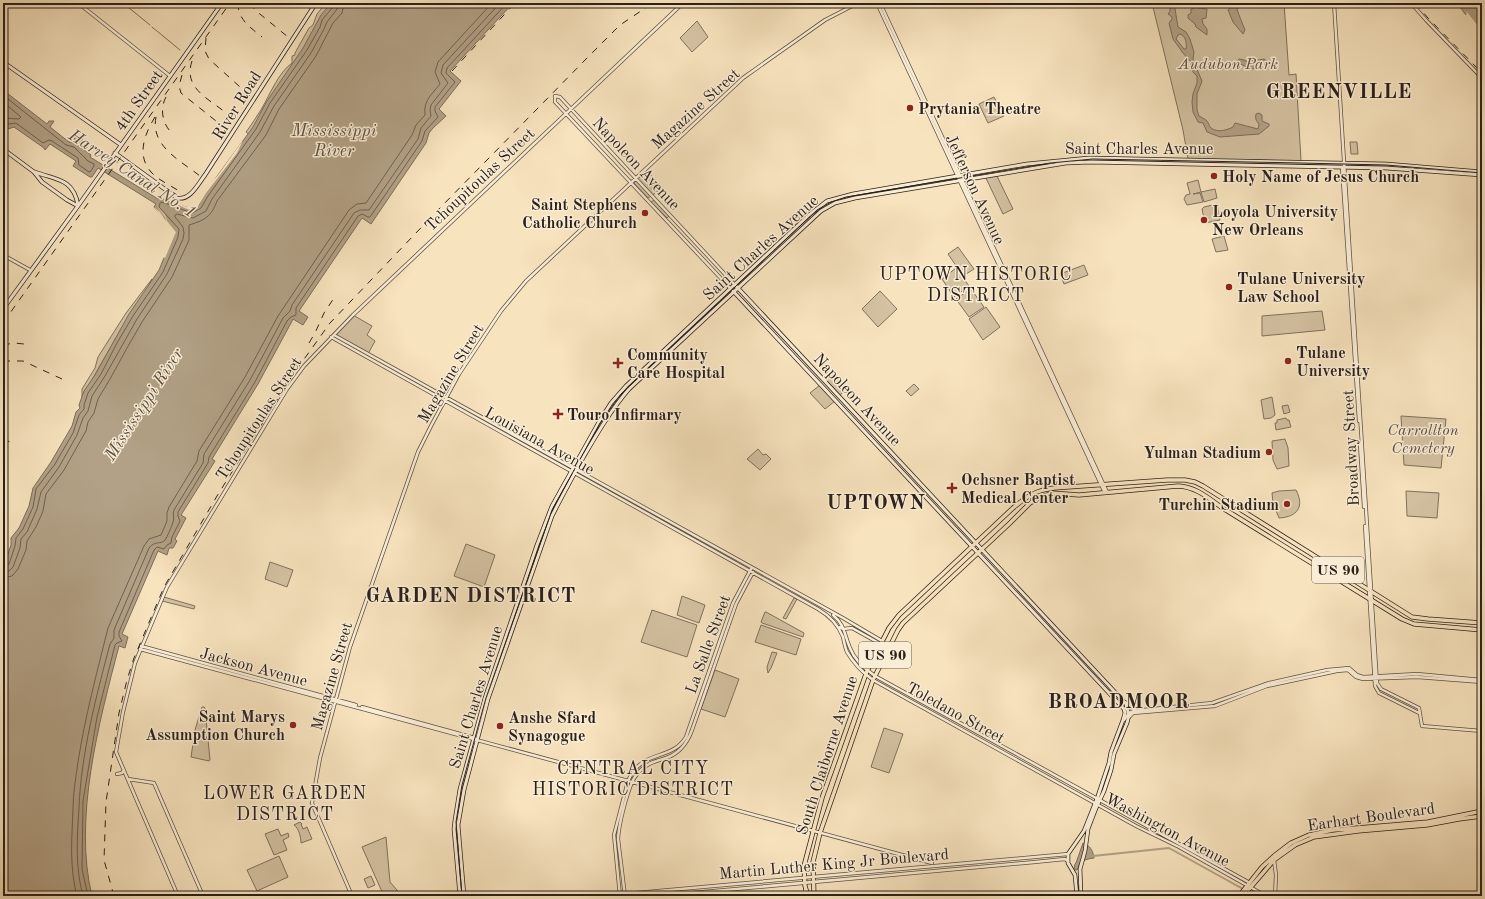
<svg xmlns="http://www.w3.org/2000/svg" width="1485" height="899" font-family="'Old Standard TT',serif">
<style>
.green{fill:#d4c2a2;stroke:#80715e}
.water{fill:#b2a186;stroke:#7c6d5b;fill-rule:evenodd}
.pier{fill:#f7e3be}
.lines{fill:none;stroke-linecap:round;stroke-linejoin:round}
.shore{stroke:#6e6050;stroke-width:1}
.stream{stroke:#7c6d5b;stroke-width:1}
.canal{stroke:#b2a186;stroke-width:2}
.tertiary-casing{stroke:#5e5143;stroke-width:4}
.secondary-casing{stroke:#2b201a;stroke-width:4.5}
.primary-casing{stroke:#2b201a;stroke-width:5}
.tertiary{stroke:#faedd5;stroke-width:2.5}
.secondary{stroke:#faedd5;stroke-width:3}
.primary{stroke:#f7e3be;stroke-width:3.5}
.tram{stroke:#2b201a;stroke-width:1}
.rail{stroke:#2b201a;stroke-width:1;stroke-dasharray:7 7;stroke-linecap:butt}
.poi-dot{fill:#8f2418;stroke:#faedd5;stroke-width:1.5}
.labels{text-anchor:middle;stroke-width:3;stroke-linejoin:round;paint-order:stroke}
.shield{fill:#faedd5;stroke:#695e52;stroke-width:1}
.shield-label{font-size:15px;font-weight:bold;fill:#2b201a}
.park-label{font-size:16px;font-style:italic;fill:#5e5143;stroke:#faedd5}
.street-label{font-size:16px;fill:#2b201a;stroke:#faedd5}
.poi-label{font-size:16px;font-weight:bold;fill:#2b201a;stroke:#faedd5;text-anchor:start}
.water-label{font-size:17px;font-style:italic;fill:#5a4d40;stroke:#faedd5}
.quarter-label{font-size:18px;letter-spacing:1px;fill:#2b201a;stroke:#faedd5}
.district-label{font-size:20px;font-weight:bold;letter-spacing:1px;fill:#2b201a;stroke:#faedd5}
</style>
<rect width="100%" height="100%" fill="#f7e3be"/>
<filter id="stains"><feTurbulence type="fractalNoise" baseFrequency=".005" numOctaves="4"/><feColorMatrix values="0 0 0 0 .2 0 0 0 0 .09 0 0 0 0 .02 0 0 0 .5 -.17"/></filter>
<radialGradient id="worn" r=".72"><stop offset=".6" stop-color="#630" stop-opacity="0"/><stop offset="1" stop-color="#630" stop-opacity=".3"/></radialGradient>
<path class="green" d="M326,3H332L312,38L250,135L246,132C252,124 257,116 262,108C270,94 279,72 292,63V56L295,55V53L309,28L313,25L317,14Z
M1152,3H1284L1289,75L1296,74L1301,161L1188,159L1183,130Z
M697,21L708,37L692,52L680,38Z
M994,97L1004,116L988,123L979,104Z
M1350,142H1357L1358,154H1351Z
M646,170L662,187L653,195L637,179Z
M996,174L1013,209L1003,214L985,176Z
M1198,180L1201,192L1193,194L1200,193L1203,202L1187,205L1184,199L1186,195L1190,194L1187,183Z
M636,181L651,196L648,198L634,183Z
M1215,189L1217,198L1204,202L1201,192Z
M654,200L669,216L667,218L651,202Z
M1217,204L1220,220L1205,223L1202,209L1204,207Z
M1224,236L1228,250L1216,252L1212,239Z
M958,247L974,269L963,276L948,254Z
M1084,265L1088,275L1064,284L1060,274Z
M956,268L969,286L954,297L942,279Z
M152,279L149,286L120,331L82,397V389L95,368L98,357L126,313Z
M971,289L984,307L969,317L956,299Z
M880,291L897,309L878,327L862,309Z
M986,307L1000,327L983,340L969,319Z
M1322,311L1325,330L1262,336V316Z
M353,315L372,326L367,335L375,341L368,354L334,335Z
M833,372L848,388L840,395L825,379Z
M914,384L919,389L911,396L906,391Z
M820,385L835,401L825,409L810,393Z
M1272,397L1275,415L1271,418L1264,419L1261,400Z
M1288,405L1290,412L1284,414L1282,406Z
M1401,416L1446,419L1441,468L1404,465Z
M1286,418L1287,420H1289L1291,427L1276,430L1275,423H1277V420Z
M1285,439L1288,448L1289,466L1277,469L1273,460L1272,441Z
M758,449L763,455L766,454L771,459L760,470L747,459Z
M1296,490C1305,507 1297,517 1279,518L1273,503L1272,493L1279,491Z
M1406,491L1439,493L1437,518L1407,516Z
M466,544L495,555L484,587L454,576Z
M270,562L293,570L287,587L265,579Z
M682,596L705,605L699,623L677,615Z
M164,597L195,606L194,609L162,601Z
M794,598L797,599L786,619L783,618Z
M652,610L697,625L687,657L641,642Z
M765,612H766L804,633L803,637L762,623L761,622Z
M761,625L801,639L796,655L755,642Z
M772,652L777,653L771,668L768,673L767,667Z
M715,670L739,679L725,717L701,709Z
M202,707H204L205,708L210,760L209,761L191,757L195,730Z
M884,728L903,734L889,773L871,767Z
M300,822L302,824H301L303,829L307,827L312,839L301,843C301,838 299,828 294,825Z
M278,829L281,836L288,833L289,837L283,840L287,850L274,855L265,834Z
M386,837L390,882L397,890L399,896H384L362,847Z
M279,856L288,877L257,891L247,870Z
M371,876L375,885L368,888L364,879Z"/>
<path class="water" d="M331,3H513L450,71L461,81L439,109L446,116L433,128L429,133L426,143L371,224L362,218L299,311L308,317L303,325L293,319L291,323L258,384L212,459L215,461L181,515L186,518L175,539L177,541L173,548H169L167,555L158,551L122,634L128,637L125,648L119,646C99,722 73,819 92,896H3V568L11,545V538L19,528L29,506L33,488L51,462L72,426L76,412L80,408L79,405L84,391L95,375L129,314L159,270L175,231L154,207L156,204L98,168L92,177H90L73,166L76,161L50,144L45,150L44,148L14,127L8,129L4,127L3,120V90L47,124L49,121H54L50,127L69,142H72L76,136L83,140L79,146L91,155L90,157L158,199L160,197L168,201L192,209L199,205L204,194L253,127L267,101L303,48L321,15Z
M1170,3H1174L1178,27L1186,32L1190,39L1194,52L1193,60L1202,81L1197,94V110L1199,116L1206,120C1209,123 1209,126 1211,128C1218,133 1227,130 1233,127L1235,123L1258,129L1259,124C1256,121 1255,118 1256,114L1259,113L1262,115V121L1269,124V126L1259,134L1220,137L1207,132L1203,123L1198,122L1193,112L1192,102L1193,94L1197,83V76L1193,72L1191,62L1183,53L1173,39L1169,23L1172,19V17L1168,14L1170,11ZM1180,34C1186,36 1187,44 1186,49H1184L1176,39L1178,35Z
M1232,3H1241L1237,9C1239,16 1242,22 1245,30L1243,34L1233,22L1228,10L1233,6Z
M1457,3H1482V33L1467,14L1466,15Z
M1196,7L1199,8L1207,9L1206,18L1202,19L1203,24L1207,29V35L1196,27L1195,24L1188,18V15L1191,13V9Z
M1239,59L1244,60L1248,62L1251,60H1259L1264,59L1269,63L1266,66L1262,65C1248,73 1249,66 1237,63V61Z
M1083,843C1090,845 1093,851 1094,858C1085,859 1080,861 1077,870H1076L1074,869L1075,864L1076,863Z"/>
<path class="pier" d="M1467,12L1482,31V35L1466,15Z
M243,140L237,153L206,193L197,208L192,210L187,209L160,197L161,196L187,207H192L197,204L207,187L218,175Z
M156,204L165,215L167,221L176,232L165,258L163,257L173,232L154,207L160,212L166,221L165,217Z"/>
<g class="lines">
<path class="shore" d="M3,95L66,145L74,147L88,161L94,164V166L91,171L89,172L79,165L78,158L52,141L49,140L43,143L16,123L9,124L3,123
M3,102L21,117L19,119L3,118
M3,567L6,566L9,564L15,546L16,538L23,529L33,507L36,489L55,464L73,433L79,415L84,409V405L88,393L101,374L117,343L133,316L163,272L178,237L179,229L159,207L160,203L162,202L192,213L201,208L208,196L256,129L270,103L307,50L320,27L322,20L333,7V3
M3,572L9,571L13,567L20,548L21,539L27,532L37,509L41,492L59,467L77,435L83,418L88,411L92,396L105,376L137,319L167,274L183,239L184,233L183,227L175,217V215L177,214L193,218L206,211L212,199L260,132L274,106L311,53L324,29L327,22L337,9L338,3
M3,578L12,576L18,569L26,550L27,541L36,527L43,511L46,494L64,470L82,438L86,431L88,422L94,413L98,399L110,379L127,348L142,322L172,277L189,240V225C205,220 211,217 217,201L266,135L279,109L316,56L333,23L342,13L344,3
M77,896C69,866 72,838 73,808C73,793 76,777 78,762C85,717 97,672 108,628L144,546L149,539L161,535L167,521V513L169,507L197,461L199,451L245,377L278,316L349,210L357,204L366,203L412,135L416,125L425,115C423,101 432,94 440,84L435,72L438,62L492,3
M83,896C75,867 77,838 79,808C81,754 96,697 110,644L114,638V630L149,548C155,540 161,545 165,540C167,537 172,526 173,522C175,518 172,514 174,510L203,463L204,454L250,380L283,318L290,311L292,305L354,213L360,210H369L418,139L421,128L431,116L430,110L431,105L448,83L441,73L443,65L500,3
M88,896L82,869L83,801L97,717L115,645L117,643L122,641L119,636V632L154,550L157,547L164,549L167,545L171,543L172,537L180,521L178,516V512L208,463L209,457L255,382L287,321L291,317L296,315V308L358,216L362,214L368,217H370L422,141L425,131L438,117L435,111V107L455,82L446,73L447,68L507,3"/>
<path class="stream" d="M123,3L150,25
M152,27L180,50
M1479,42L1481,40"/>
<path class="canal" d="M1093,856L1169,848L1243,889
M1247,891L1256,896"/>
<defs>
<path id="tertiary" d="M78,3L170,76
M877,3L1105,493
M880,3L1107,492
M1334,3L1377,683L1381,689L1419,708L1422,726L1482,731
M1411,3L1426,20L1482,78
M1342,167L1359,421
M3,255L30,270
M730,288L555,102V96L560,97L734,284
M334,335L843,618L882,641L888,648
M331,337L818,609C830,616 838,624 843,637C844,642 845,647 847,652C853,662 863,673 873,680L1136,826L1179,847L1266,896
M1360,444L1364,507
M1365,526L1375,686L1379,693L1419,713
M833,615C845,625 844,634 850,648C854,659 865,669 875,676L1250,883
M840,627L843,629L852,628L886,647
M141,646L356,705
M140,649L932,863
M1125,702L1131,708L1135,710
M362,707L475,738
M1129,717L1133,713L1215,706L1267,686L1337,671L1348,670L1356,677L1363,679L1417,677L1482,682
M1124,720L1129,713L1133,711L1212,703L1269,683L1327,670L1349,668L1357,675L1363,677L1417,674L1482,680
M117,774L122,773L123,771
M128,779L154,783L203,896
M1274,860L1276,875L1275,896
M805,890V896
M178,896L116,752L123,712L135,663L167,587L287,389L304,366L353,315L683,3
M352,896L312,803L320,758L350,647L418,452L432,424L459,374L501,311L526,281L743,78L825,20L858,3
M602,896L1068,854
M620,896L614,835L628,781C642,748 671,762 686,737L733,603L751,569
M625,896L618,839C619,823 626,797 632,782C635,776 640,770 646,766C651,762 657,761 663,759C678,755 687,744 692,730L736,604L753,572
M658,896L1035,862L1065,859L1068,861"/>
<path id="secondary" d="M3,62L121,145
M3,149L34,172L42,182L67,200L78,206
M115,153L177,198C190,201 198,184 205,175L316,3
M35,172C56,180 73,178 78,205
M736,286L1126,704L1129,715L1127,723L1114,754L1111,770L1104,791L1096,808L1088,829L1085,851L1080,869L1081,896
M733,291L1124,709L1125,713L1123,720L1111,752L1109,763L1098,796L1084,831L1068,854V863L1075,875L1077,896
M3,309L78,206L222,3
M460,896L454,829L455,820L460,789L485,698L537,545L552,506L599,422L611,403L626,386L809,215L827,201L853,194L1027,164L1089,158L1386,164L1482,172
M464,896L458,825L464,790L488,699L552,516C562,496 573,476 584,456C598,432 611,410 629,389L821,211L835,203L855,198L1066,163L1091,162L1386,168L1482,175"/>
<path id="primary" d="M1317,565L1324,566L1325,565V561
M1324,573L1327,567L1334,568
M808,896L805,886L804,866L822,798L867,671L889,628L899,615L1013,508C1026,497 1036,490 1054,488L1167,480H1185L1195,482L1203,486L1412,617L1428,619L1482,623
M814,896L813,862L820,833L873,680L898,630L903,623L1010,523L1030,503L1039,498L1052,493L1079,495L1178,486C1196,487 1207,497 1221,507L1402,619L1414,624L1482,630
M1239,896L1262,867L1274,856L1291,843L1309,835L1333,830L1428,822L1482,811
M1243,896L1274,860L1295,845L1314,837L1358,831L1427,825L1459,819L1482,816"/>
</defs>
<use href="#tertiary" class="tertiary-casing"/>
<use href="#secondary" class="secondary-casing"/>
<use href="#primary" class="primary-casing"/>
<use href="#tertiary" class="tertiary"/>
<use href="#secondary" class="secondary"/>
<use href="#primary" class="primary"/>
<path class="tram" d="M462,896L456,822L462,785L486,698L552,510L600,423L621,394L817,210L831,202L846,197L1050,163L1093,159L1301,163L1386,165L1482,173"/>
<path class="rail" d="M238,3C238,20 250,27 262,37
M250,3L255,10L288,37
M1415,3L1428,18L1482,73
M206,38L205,51L209,59L250,96
M192,61C183,87 207,98 225,112
M452,71L515,3
M182,75L179,86L181,93L221,125
M166,97C160,108 162,122 170,131
M155,117C145,133 136,155 151,172C158,180 170,185 179,191
M156,117C150,146 181,161 200,176
M3,323L230,3
M309,343L315,333L324,313L334,298
M3,345L14,343L24,344
M3,361H23L62,379
M3,439L15,444
M114,896L104,860L106,802L119,713L127,680L134,658L164,587L217,496L292,376L330,323L436,212L589,56L620,25L653,3"/>
</g>
<g class="poi-dot">
<circle cx="910" cy="108" r="4"/>
<circle cx="1214" cy="176" r="4"/>
<circle cx="645" cy="213" r="4"/>
<circle cx="1204" cy="220" r="4"/>
<circle cx="1229" cy="287" r="4"/>
<circle cx="1288" cy="361" r="4"/>
<path d="M616 357h4v4h4v4h-4v4h-4v-4h-4v-4h4z"/>
<path d="M556 408h4v4h4v4h-4v4h-4v-4h-4v-4h4z"/>
<circle cx="1269" cy="452" r="4"/>
<path d="M950 482h4v4h4v4h-4v4h-4v-4h-4v-4h4z"/>
<circle cx="1287" cy="504" r="4"/>
<circle cx="293" cy="725" r="4"/>
<circle cx="500" cy="726" r="4"/>
</g>
<g class="labels">
<g class="shield">
<rect x="1312" y="557" width="52" height="26" rx="3"/>
<rect x="859" y="642" width="52" height="26" rx="3"/>
</g>
<g class="shield-label">
<text x="1338" y="575">US 90</text>
<text x="885" y="660">US 90</text>
</g>
<g class="park-label">
<text x="1228" y="69">Audubon Park</text>
<text x="1423" y="435">Carrollton<tspan x="1423" dy="18">Cemetery</tspan></text>
</g>
<g class="street-label">
<text transform="translate(138 100) rotate(-55)" y="6">4th Street</text>
<text transform="translate(236 105) rotate(-58)" y="6">River Road</text>
<text transform="translate(695 108) rotate(-42)" y="6">Magazine Street</text>
<text x="1139" y="154">Saint Charles Avenue</text>
<text transform="translate(637 163) rotate(47)" y="6">Napoleon Avenue</text>
<text transform="translate(479 179) rotate(-43)" y="6">Tchoupitoulas Street</text>
<text transform="translate(976 189) rotate(65)" y="6">Jefferson Avenue</text>
<text transform="translate(760 247) rotate(-42)" y="6">Saint Charles Avenue</text>
<text transform="translate(450 373) rotate(-59)" y="6">Magazine Street</text>
<text transform="translate(858 399) rotate(47)" y="6">Napoleon Avenue</text>
<text transform="translate(258 418) rotate(-57)" y="6">Tchoupitoulas Street</text>
<text transform="translate(540 440) rotate(29)" y="6">Louisiana Avenue</text>
<text transform="translate(1350 448) rotate(-93)" y="6">Broadway Street</text>
<text transform="translate(707 644) rotate(-70)" y="6">La Salle Street</text>
<text transform="translate(254 666) rotate(15)" y="6">Jackson Avenue</text>
<text transform="translate(331 676) rotate(-74)" y="6">Magazine Street</text>
<text transform="translate(475 697) rotate(-73)" y="6">Saint Charles Avenue</text>
<text transform="translate(956 712) rotate(29)" y="6">Toledano Street</text>
<text transform="translate(826 755) rotate(-72)" y="6">South Claiborne Avenue</text>
<text transform="translate(1371 816) rotate(-8)" y="6">Earhart Boulevard</text>
<text transform="translate(1168 829) rotate(28)" y="6">Washington Avenue</text>
<text transform="translate(834 863) rotate(-5)" y="6">Martin Luther King Jr Boulevard</text>
</g>
<g class="poi-label">
<text x="918" y="114">Prytania Theatre</text>
<text x="1222" y="182">Holy Name of Jesus Church</text>
<text x="637" y="210" text-anchor="end">Saint Stephens<tspan x="637" dy="18">Catholic Church</tspan></text>
<text x="1212" y="217">Loyola University<tspan x="1212" dy="18">New Orleans</tspan></text>
<text x="1237" y="284">Tulane University<tspan x="1237" dy="18">Law School</tspan></text>
<text x="1296" y="358">Tulane<tspan x="1296" dy="18">University</tspan></text>
<text x="627" y="360">Community<tspan x="627" dy="18">Care Hospital</tspan></text>
<text x="567" y="420">Touro Infirmary</text>
<text x="1261" y="458" text-anchor="end">Yulman Stadium</text>
<text x="961" y="485">Ochsner Baptist<tspan x="961" dy="18">Medical Center</tspan></text>
<text x="1279" y="510" text-anchor="end">Turchin Stadium</text>
<text x="285" y="722" text-anchor="end">Saint Marys<tspan x="285" dy="18">Assumption Church</tspan></text>
<text x="508" y="723">Anshe Sfard<tspan x="508" dy="18">Synagogue</tspan></text>
</g>
<g class="water-label">
<text x="334" y="136">Mississippi<tspan x="334" dy="20">River</tspan></text>
<text transform="translate(133 173) rotate(33)" y="6">Harvey Canal No. 1</text>
<text transform="translate(143 404) rotate(-57)" y="6">Mississippi River</text>
</g>
<g class="quarter-label">
<text x="976" y="280">UPTOWN HISTORIC<tspan x="976" dy="21">DISTRICT</tspan></text>
<text x="633" y="774">CENTRAL CITY<tspan x="633" dy="21">HISTORIC DISTRICT</tspan></text>
<text x="285" y="799">LOWER GARDEN<tspan x="285" dy="21">DISTRICT</tspan></text>
</g>
<g class="district-label">
<text x="1339" y="98">GREENVILLE</text>
<text x="876" y="509">UPTOWN</text>
<text x="471" y="602">GARDEN DISTRICT</text>
<text x="1119" y="708">BROADMOOR</text>
</g>
</g>
<rect width="1485" height="899" fill="none" stroke="#f7e3be" stroke-width="16"/>
<rect x="4" y="4" width="1477" height="891" fill="none" stroke="#2b201a" stroke-width="2"/>
<rect x="8" y="8" width="1469" height="883" fill="none" stroke="#2b201a"/>
<rect width="100%" height="100%" filter="url(#stains)"/>
<rect width="100%" height="100%" fill="url(#worn)"/>
</svg>
